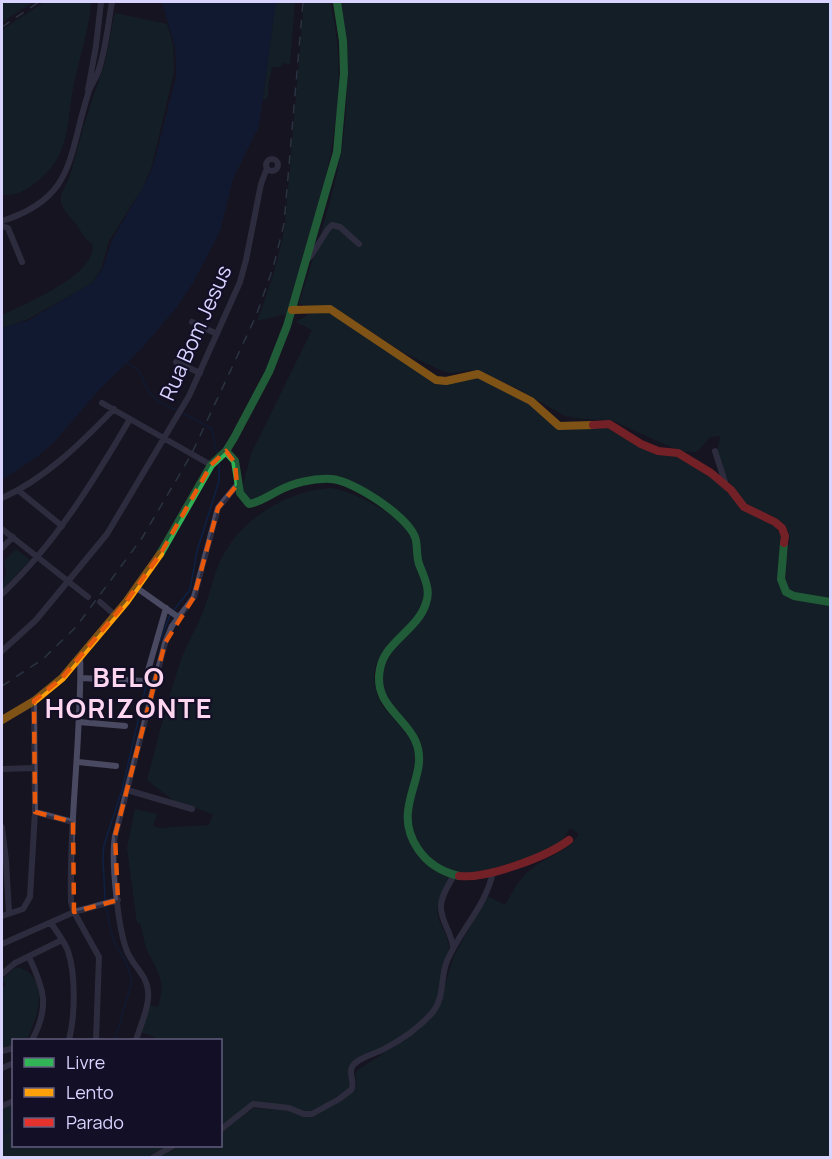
<svg xmlns="http://www.w3.org/2000/svg" width="832" height="1159" font-family="Manrope,sans-serif">
<style>
.green{fill:#132c2d}
.water{fill:#0d2144}
.lines{fill:none;stroke-linecap:round;stroke-linejoin:round}
.stream{stroke:#0d2144;stroke-width:1.5}
.street{stroke:#4a4962;stroke-width:6}
.fast{stroke:#30b455;stroke-width:8}
.slow{stroke:#ff9f0a;stroke-width:8}
.jam{stroke:#e5322d;stroke-width:8}
.rail{stroke:#43596b;stroke-width:1.5;stroke-dasharray:9 8;stroke-linecap:butt}
.marked{fill:none;stroke:#e8590c;stroke-width:4.5;stroke-dasharray:12 8;stroke-linejoin:round}
.labels{text-anchor:middle;stroke-width:4.5;stroke-linejoin:round;paint-order:stroke}
.street-label{font-size:21px;fill:#d9d4ff;stroke:#130f26}
.district-label{font-size:27px;font-weight:bold;letter-spacing:1.5px;fill:#ffd6f0;stroke:#130f26}
</style>
<rect width="100%" height="100%" fill="#161421"/>
<path class="green" d="M2,2H33L2,22Z
M44,2H91C89,29 80,56 74,83C66,121 72,152 39,180C27,190 17,196 2,195V30Z
M276,2H295L290,64L283,63L281,67H272L268,85V97L264,100H263Z
M304,2H330C356,107 317,213 286,314L257,321C269,290 279,259 285,226Z
M340,2H830V598L799,594L789,590C777,568 796,542 787,528C781,517 763,513 752,507C735,498 722,471 718,454C717,447 720,442 720,436L710,437L699,450L694,452L680,451L611,420L583,419L565,416L520,390L482,372L470,370L450,373L443,371L404,353L335,308L305,306L299,303C318,241 342,177 346,111C348,74 343,38 340,2Z
M115,13L167,24L173,45L174,72L152,165L144,185L109,241L101,269L92,282L85,287L28,319L2,328V315C23,305 99,274 92,244L85,238L77,225L65,211L61,202V195L70,176L84,125L105,62Z
M321,312L330,313L426,377L476,376L523,398L551,422L607,426L689,462L721,485L748,513L774,526L783,538L778,579L782,592L830,606V1157L159,1158L180,1146H220L221,1132L254,1108L289,1111L307,1116L354,1090L357,1084L355,1075L358,1070L420,1029L441,998L454,956L487,896L505,905C513,891 520,877 534,867C550,855 568,852 579,834L570,828L562,841L548,852L486,870L461,874L437,865L427,856L414,836L410,814L422,770V748L419,739L393,710L383,690L382,665L429,600L418,557V543C388,511 357,464 306,478C287,483 269,494 252,502L242,489L251,454L312,330L296,322L309,314Z
M330,488C352,490 400,515 410,536C414,546 412,557 416,567C421,583 428,594 420,610C410,632 373,652 374,676C374,711 402,720 413,746C420,766 409,785 406,804C405,816 410,832 412,845L451,877C445,889 433,905 439,920C443,930 448,936 449,947C446,965 442,996 432,1010C418,1031 378,1050 355,1062L351,1087L311,1113L255,1103L221,1128L220,1040H153L154,1037L141,1032L149,1005L158,1007C166,980 159,975 148,952C144,943 143,933 140,923H137L127,848L135,809L157,814L153,826L159,828L209,825L213,814L174,801L147,780C158,739 168,698 182,657C188,642 197,627 203,612C211,592 214,570 225,552C246,516 289,491 330,488Z
M16,549L30,560L2,590L6,572L4,561Z
M15,968C21,967 23,969 28,972C49,989 35,1021 27,1040H14L13,1046L2,1048V988L6,985L2,979Z
M13,1104L14,1146H169L146,1157L2,1158V1108Z"/>
<path class="water" d="M162,2H276L259,126L233,179L220,231L193,283L176,308L142,348L97,392L55,441L38,456L2,480V328L29,320L92,283L103,268L112,240L147,180L154,163L176,77V58L175,47Z"/>
<g class="lines">
<path class="stream" d="M127,363C147,373 139,379 150,393C156,402 169,407 179,411
M183,413L212,429L217,453
M173,611L190,590L197,551L219,481V464
M160,641L170,615
M105,900L103,858L104,845L122,790L147,682
M105,905L114,942L127,964L132,981L115,1040
M2,1133L14,1128"/>
<path class="street" d="M88,90L96,46L101,2
M266 165a6 6 0 1 1 12 0a6 6 0 1 1-12 0Z
M2,221C75,198 68,157 88,94C90,85 97,78 99,69C106,48 108,24 112,2
M2,226L8,228L22,262
M310,257L328,229L332,225L340,227L359,244
M192,322L217,334
M176,362L200,373
M102,403L211,465
M715,451L726,485
M19,491L62,526
M2,498C45,479 81,443 114,409
M2,529L88,597
M2,548L13,537
M137,588L178,617
M2,594C55,544 93,482 130,419
M100,602L115,615
M2,651L36,620L107,534L189,396L240,282L246,260L261,184L267,168
M80,657C81,676 80,694 79,713C77,775 69,839 71,902L74,912L99,957L96,1040
M81,678L145,681L166,608
M79,722L125,726
M78,762L116,766
M2,769L34,768
M127,790L192,809
M35,812L73,822
M2,827L6,861L9,913
M2,916L23,909L30,897L35,812L34,701
M51,923C57,932 64,941 68,951C76,975 75,1017 69,1040
M2,944L74,912L118,900
M453,947C452,933 440,920 441,906C441,896 449,884 454,875
M29,957C44,989 50,1007 32,1040
M2,974L15,963L62,940
M136,1040C140,1026 150,1006 148,991C147,975 132,965 127,951C118,929 111,860 115,836L165,643L172,626L194,597L218,508L237,485
M2,1051L14,1048
M2,1068L14,1063
M2,1106L14,1101
M220,1130L253,1104L289,1108L304,1114H312L339,1099L351,1090C356,1082 348,1075 352,1067C357,1058 375,1054 384,1049C401,1040 419,1028 432,1013C445,998 440,978 447,961C460,930 487,905 493,871
M152,1158L173,1146"/>
<path class="fast" d="M226,451L235,461L240,493L249,504C260,502 268,496 278,491C293,483 313,478 331,479C353,480 407,516 415,537C418,546 416,555 419,564C424,577 431,590 426,603C418,630 385,641 380,669C373,704 404,716 415,740C432,776 389,806 418,849C428,864 442,872 459,876
M784,543L781,579L786,592L794,596L830,602
M160,554L211,465L226,451L234,438L269,372L287,326L337,152L344,73L343,41L337,2"/>
<path class="slow" d="M292,310L330,309L436,380L446,381L478,374L531,401L559,426L593,425
M2,720L34,701L62,678L126,602L160,554"/>
<path class="jam" d="M593,425L609,424L641,444L658,451L678,453L711,473L731,490L744,507L775,522L782,528L785,536L784,543
M459,876C486,879 547,857 569,840"/>
<path class="rail" d="M2,27L39,2
M2,686L43,659L76,627L142,538L191,455L256,316L273,268L284,224L303,2"/>
</g>
<path d="M0 0H832V1159H0ZM226,451L235,463L237,485L218,508L194,597L165,643L115,836L118,900L74,912L73,822L35,812L34,701L62,678L126,602L161,553L211,465Z" fill="#161421" fill-opacity=".55" fill-rule="evenodd"/>
<path class="marked" d="M226,451L235,463L237,485L218,508L194,597L165,643L115,836L118,900L74,912L73,822L35,812L34,701L62,678L126,602L161,553L211,465Z"/>
<g class="labels">
<g class="street-label">
<text transform="translate(196 333) rotate(-66)" y="7">Rua Bom Jesus</text>
</g>
<g class="district-label">
<text x="129" y="687">BELO<tspan x="129" dy="31">HORIZONTE</tspan></text>
</g>
</g>
<rect width="832" height="1159" fill="none" stroke="#d9d4ff" stroke-width="6"/>
<rect x="12" y="1039" width="210" height="108" fill="#130f26" stroke="#625e7d" stroke-width="1.5"/>
<rect x="24" y="1058" width="30" height="9" fill="#30b455" stroke="#625e7d" stroke-width="1.5"/>
<text x="66" y="1069" font-size="18" fill="#d9d4ff">Livre</text>
<rect x="24" y="1088" width="30" height="9" fill="#ff9f0a" stroke="#625e7d" stroke-width="1.5"/>
<text x="66" y="1099" font-size="18" fill="#d9d4ff">Lento</text>
<rect x="24" y="1118" width="30" height="9" fill="#e5322d" stroke="#625e7d" stroke-width="1.5"/>
<text x="66" y="1129" font-size="18" fill="#d9d4ff">Parado</text>
</svg>
